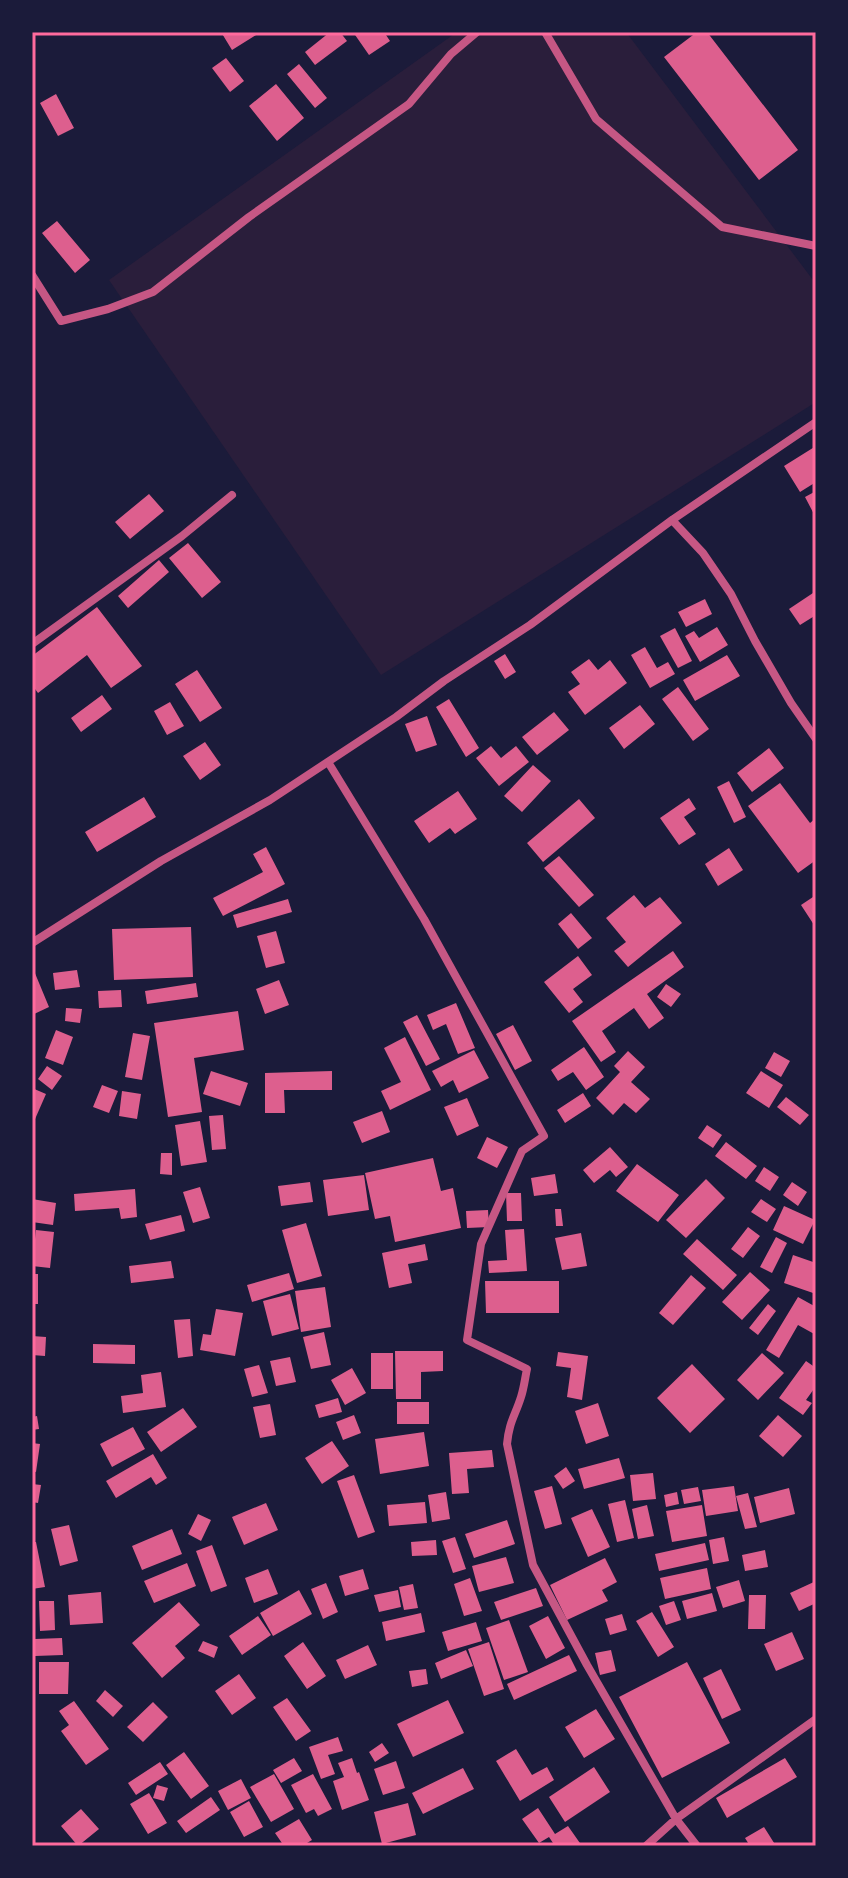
<svg xmlns="http://www.w3.org/2000/svg" width="848" height="1878" font-family="'IBM Plex Serif',serif">
<style>
.green{fill:#2a1e3b}
.building{fill:#dd5f8e}
.lines{fill:none;stroke-linecap:round;stroke-linejoin:round}
.minor{stroke:#c65784;stroke-width:8}
.neatline{fill:none;stroke:#ff6b9d;stroke-width:3}
</style>
<rect width="100%" height="100%" fill="#1b1b3a"/>
<path class="green" d="M457,32H626L816,284V402L381,675L109,280Z"/>
<path class="building" d="M221,32H261L232,50Z
M330,32H340L347,41L315,65L305,52Z
M353,32H384L390,41L369,55Z
M697,32H707L798,150L759,180L664,57Z
M226,58L244,81L230,92L212,68Z
M299,64L327,98L315,108L287,74Z
M276,84L304,118L277,141L249,106Z
M56,94L74,128L58,136L40,103Z
M57,221L90,260L75,273L42,233Z
M816,446V482L800,492L784,466Z
M816,491V518L805,497Z
M149,494L164,511L130,539L115,522Z
M188,543L221,582L202,598L169,558Z
M159,560L169,572L128,608L118,596Z
M816,591V615L800,625L789,609Z
M705,599L712,614L686,627L678,612Z
M97,607L142,666L111,688L87,655L38,693L32,685V656Z
M717,627L728,645L700,662L685,636L694,631L699,638Z
M675,628L692,661L678,668L660,636Z
M645,647L657,668L668,662L675,674L650,688L631,655Z
M505,654L516,672L505,679L494,661Z
M727,655L740,676L695,701L683,680Z
M589,659L598,670L610,660L627,683L585,715L568,692L580,684L571,672Z
M197,670L222,708L200,722L175,684Z
M678,687L709,729L693,741L662,699Z
M102,695L112,709L81,732L71,718Z
M449,699L479,748L466,757L436,707Z
M170,702L184,726L167,735L154,711Z
M640,705L655,724L624,749L609,728Z
M554,712L569,730L537,755L522,737Z
M427,716L437,745L416,752L405,724Z
M205,742L221,765L200,780L183,756Z
M491,746L501,758L516,746L529,762L499,786L476,758Z
M769,748L784,768L752,792L737,773Z
M533,765L551,781L522,812L504,796Z
M729,781L746,817L734,823L717,787Z
M780,783L810,823L816,818V860L798,873L748,806Z
M458,791L477,819L455,834L450,828L429,843L414,821Z
M144,797L156,817L97,852L85,832Z
M689,798L696,809L684,817L696,834L679,845L660,818Z
M579,799L595,818L543,862L527,843Z
M266,847L285,884L223,916L213,898L263,872L253,854Z
M729,848L743,870L718,886L705,864Z
M559,856L594,895L579,907L544,868Z
M634,895L645,908L660,897L682,923L628,967L614,951L626,942L606,918Z
M813,897L816,903V928L801,905Z
M288,899L292,912L237,928L233,915Z
M571,913L592,938L578,949L558,924Z
M191,927L193,977L114,980L112,929Z
M276,931L285,963L266,968L257,936Z
M673,951L684,967L647,994L664,1018L649,1029L634,1008L602,1031L616,1052L601,1062L572,1021Z
M578,956L592,975L573,989L583,1002L569,1013L544,982Z
M32,966L49,1007L32,1015Z
M77,970L80,987L55,990L53,973Z
M279,980L289,1005L265,1014L256,989Z
M196,983L198,997L147,1004L145,991Z
M666,984L681,994L671,1007L657,997Z
M121,990L122,1007L99,1008L98,991Z
M456,1003L475,1048L458,1054L446,1024L433,1030L427,1015Z
M66,1008L82,1009L80,1023L65,1021Z
M238,1011L244,1050L194,1058L202,1112L168,1117L154,1023Z
M417,1015L440,1059L426,1066L403,1022Z
M513,1025L532,1061L515,1070L496,1034Z
M56,1030L73,1037L63,1065L45,1058Z
M133,1033L150,1036L142,1080L125,1077Z
M405,1037L431,1090L390,1110L381,1091L401,1082L384,1048Z
M584,1047L604,1077L586,1090L573,1072L558,1081L551,1070Z
M474,1050L489,1078L459,1093L453,1080L441,1087L432,1071Z
M628,1051L645,1067L631,1082L650,1099L636,1113L624,1103L613,1115L596,1098L620,1072L614,1066Z
M774,1052L790,1061L781,1077L765,1068Z
M47,1066L62,1076L52,1090L38,1079Z
M211,1071L248,1083L240,1106L203,1094Z
M332,1071V1090H284L285,1113H265V1073Z
M761,1071L783,1085L769,1108L746,1093Z
M102,1085L118,1091L109,1113L93,1107Z
M32,1088L46,1094L32,1126Z
M122,1091L141,1094L137,1119L119,1116Z
M583,1093L591,1106L565,1123L557,1110Z
M786,1097L809,1115L800,1125L777,1107Z
M467,1098L479,1126L457,1136L444,1107Z
M382,1111L390,1132L362,1143L353,1122Z
M223,1115L226,1149L212,1150L209,1116Z
M200,1121L207,1162L181,1166L175,1125Z
M707,1125L722,1135L713,1148L698,1138Z
M487,1137L508,1147L497,1168L477,1158Z
M726,1142L757,1166L746,1179L715,1156Z
M610,1147L628,1167L616,1177L610,1170L594,1183L583,1170Z
M161,1153H172V1175L160,1174Z
M433,1158L441,1191L453,1188L461,1228L395,1242L390,1216L375,1219L365,1173Z
M637,1164L679,1195L658,1222L616,1191Z
M764,1167L779,1177L770,1191L755,1181Z
M555,1174L558,1193L534,1196L531,1178Z
M364,1175L369,1210L328,1216L323,1180Z
M706,1179L725,1198L686,1238L666,1220Z
M310,1182L313,1202L281,1206L278,1186Z
M792,1182L807,1192L798,1206L783,1195Z
M200,1187L210,1218L193,1223L183,1192Z
M135,1189L137,1217L121,1219L119,1208L75,1211L74,1194Z
M506,1193H521L522,1221H507Z
M32,1199L56,1203L53,1225L32,1222Z
M761,1199L776,1209L767,1222L751,1212Z
M784,1206L815,1220L803,1244L773,1230Z
M555,1209H561L563,1226H556Z
M488,1210L489,1227L467,1228L466,1211Z
M181,1215L185,1231L150,1240L145,1224Z
M306,1223L322,1276L297,1283L282,1230Z
M748,1227L760,1236L743,1258L731,1249Z
M524,1229L527,1271L489,1273L488,1261L507,1260L505,1230Z
M36,1230L54,1232L50,1268L32,1266Z
M581,1233L587,1266L562,1270L555,1238Z
M776,1237L787,1243L772,1273L760,1267Z
M697,1239L737,1275L723,1290L683,1254Z
M425,1244L428,1260L408,1264L412,1283L389,1288L382,1253Z
M793,1255L816,1263V1294L784,1283Z
M171,1261L174,1278L131,1283L129,1266Z
M750,1272L770,1290L742,1320L722,1302Z
M289,1273L294,1289L252,1302L247,1285Z
M32,1274H38V1304H32Z
M691,1275L706,1288L673,1325L659,1313Z
M485,1281H559V1313H486Z
M325,1287L331,1327L301,1332L295,1291Z
M290,1294L299,1329L272,1336L263,1301Z
M798,1297L816,1307V1335L798,1325L779,1358L766,1350Z
M768,1304L776,1311L758,1335L749,1328Z
M216,1309L243,1313L235,1356L200,1350L203,1334L211,1335Z
M190,1319L193,1356L178,1358L174,1320Z
M324,1332L331,1365L311,1369L303,1337Z
M32,1336L46,1337L45,1356L32,1355Z
M93,1344L135,1345V1364L93,1363Z
M395,1351H443V1371L421,1372V1399H396Z
M558,1352L588,1356L582,1400L567,1397L571,1368L556,1366Z
M371,1353H393V1389H371Z
M762,1353L784,1373L758,1400L737,1380Z
M290,1357L296,1382L276,1386L270,1361Z
M806,1361L816,1368V1386L806,1400L812,1403L803,1415L779,1398Z
M692,1364L725,1399L690,1433L657,1398Z
M259,1365L268,1393L252,1397L244,1369Z
M352,1368L366,1393L345,1405L331,1380Z
M161,1372L166,1407L123,1413L121,1396L143,1393L141,1375Z
M338,1398L342,1412L319,1418L315,1405Z
M397,1402H429V1424H397Z
M598,1403L609,1436L586,1444L575,1411Z
M270,1404L276,1435L260,1438L253,1407Z
M183,1408L197,1427L161,1452L147,1432Z
M354,1415L361,1433L343,1440L336,1422Z
M778,1415L802,1436L783,1457L759,1436Z
M37,1416L39,1429L32,1430V1417Z
M133,1427L145,1449L112,1467L100,1444Z
M424,1432L429,1466L380,1474L375,1439Z
M332,1441L349,1466L322,1484L305,1458Z
M32,1443L40,1444L36,1472L32,1471Z
M492,1450L494,1467L467,1469L469,1493L452,1494L449,1453Z
M153,1454L167,1478L156,1485L151,1477L116,1498L106,1481Z
M619,1458L625,1478L584,1489L578,1469Z
M566,1467L575,1481L563,1489L554,1476Z
M653,1473L656,1499L633,1501L630,1475Z
M354,1475L375,1532L358,1538L337,1481Z
M32,1484L41,1485L38,1503L32,1502Z
M552,1486L562,1524L545,1529L534,1491Z
M734,1486L738,1511L706,1516L702,1490Z
M698,1487L701,1501L684,1504L681,1490Z
M789,1488L795,1514L760,1523L754,1497Z
M446,1492L450,1519L432,1522L428,1495Z
M677,1492L679,1504L666,1507L664,1495Z
M748,1493L757,1527L745,1529L736,1496Z
M625,1500L634,1538L617,1542L608,1504Z
M425,1502L427,1523L389,1526L387,1505Z
M266,1503L278,1530L244,1545L232,1517Z
M647,1505L654,1536L638,1539L632,1509Z
M702,1505L707,1536L672,1542L666,1511Z
M592,1509L610,1547L588,1557L571,1518Z
M198,1514L211,1520L201,1541L188,1534Z
M507,1520L515,1544L474,1558L465,1534Z
M69,1525L78,1561L60,1566L51,1529Z
M172,1529L182,1554L142,1570L132,1546Z
M455,1537L466,1569L453,1573L442,1541Z
M724,1537L729,1561L713,1564L709,1540Z
M436,1540L437,1555L412,1556L411,1542Z
M32,1542H36L45,1587L32,1589Z
M705,1543L709,1560L659,1571L655,1554Z
M212,1545L227,1586L211,1592L196,1551Z
M765,1550L768,1567L745,1571L742,1555Z
M506,1557L514,1583L479,1592L472,1566Z
M605,1558L617,1582L602,1590L608,1601L567,1620L550,1585Z
M187,1563L196,1586L154,1603L144,1581Z
M707,1568L711,1589L665,1599L660,1578Z
M268,1569L278,1594L254,1603L245,1578Z
M363,1569L369,1589L345,1596L339,1576Z
M470,1578L482,1611L464,1616L454,1584Z
M739,1580L745,1601L723,1608L716,1587Z
M816,1581V1603L799,1611L790,1593Z
M326,1583L338,1612L323,1619L311,1589Z
M413,1584L418,1608L404,1610L399,1587Z
M536,1588L543,1606L501,1620L494,1602Z
M299,1590L312,1614L273,1636L260,1613Z
M398,1590L401,1607L379,1612L374,1595Z
M101,1592L103,1623L70,1625L68,1595Z
M712,1593L717,1611L687,1619L682,1601Z
M749,1595H766L765,1629H748Z
M39,1601H54L55,1630L40,1631Z
M674,1601L681,1620L666,1625L659,1606Z
M179,1602L200,1625L175,1646L185,1658L162,1678L132,1643Z
M652,1612L674,1647L658,1657L636,1621Z
M421,1613L425,1632L386,1641L382,1622Z
M622,1614L627,1630L610,1635L605,1619Z
M258,1616L271,1635L242,1655L229,1636Z
M548,1616L565,1648L546,1659L529,1626Z
M509,1620L528,1672L504,1680L486,1628Z
M476,1622L482,1641L448,1651L442,1632Z
M792,1632L804,1659L776,1671L764,1644Z
M62,1638L63,1655L35,1656V1639Z
M203,1641L218,1647L214,1658L198,1651Z
M303,1642L326,1676L307,1689L284,1656Z
M489,1642L504,1689L484,1696L468,1649Z
M368,1645L377,1665L345,1679L336,1660Z
M466,1650L473,1666L441,1679L435,1663Z
M611,1650L616,1671L600,1675L595,1653Z
M569,1655L577,1671L514,1700L507,1684Z
M39,1662H69L68,1694H39Z
M687,1662L730,1743L662,1778L619,1697Z
M426,1669L428,1684L412,1687L409,1671Z
M721,1669L741,1710L722,1719L703,1678Z
M239,1674L256,1698L232,1715L215,1691Z
M105,1690L123,1706L113,1717L96,1701Z
M287,1698L311,1731L296,1741L273,1707Z
M448,1700L464,1733L413,1757L397,1724Z
M74,1701L109,1749L86,1765L61,1731L69,1725L59,1711Z
M153,1702L168,1717L143,1742L127,1727Z
M596,1709L615,1739L584,1758L565,1727Z
M338,1737L343,1751L328,1755L335,1774L321,1779L309,1747Z
M382,1743L389,1753L375,1762L369,1752Z
M516,1749L532,1775L547,1767L554,1780L520,1801L496,1761Z
M184,1752L209,1786L191,1799L166,1765Z
M294,1758L302,1771L281,1783L273,1770Z
M352,1758L357,1773L359,1772L369,1800L342,1810L333,1781L344,1777L338,1763Z
M785,1758L797,1777L727,1818L716,1798Z
M396,1761L405,1788L383,1795L374,1769Z
M160,1762L168,1774L136,1795L128,1783Z
M594,1767L610,1792L565,1822L549,1797Z
M463,1768L474,1789L423,1814L412,1793Z
M274,1774L294,1809L271,1822L250,1787Z
M313,1774L332,1809L318,1816L314,1809L306,1813L291,1785Z
M241,1779L251,1798L228,1810L218,1791Z
M157,1785L168,1788L164,1801L153,1798Z
M149,1793L167,1823L148,1834L130,1804Z
M211,1797L220,1810L186,1833L177,1821Z
M249,1801L263,1827L244,1837L230,1812Z
M408,1803L416,1835L382,1844L374,1812Z
M538,1808L555,1834L568,1826L582,1846H555L549,1837L539,1843L522,1819Z
M81,1809L99,1829L78,1846L61,1826Z
M299,1819L312,1840L302,1846H284L275,1833Z
M764,1827L776,1846H750L745,1838Z"/>
<g class="lines">
<path class="minor" d="M545,32L596,119L722,227L816,246
M32,275L61,321L108,309L153,292L249,217L409,104L451,54L477,32
M672,520L703,553L731,594L755,641L791,703L816,739
M32,644L182,536L232,495
M328,762L424,919L544,1136L522,1151L481,1244L467,1340L527,1369C525,1378 524,1388 521,1397C515,1416 509,1422 507,1444L533,1565L587,1665L676,1819L697,1846
M32,943L161,861L270,800L396,717L444,681L530,625L672,520L816,422
M646,1846L676,1819L816,1719"/>
</g>
<rect width="848" height="1878" fill="none" stroke="#1b1b3a" stroke-width="68"/>
<rect x="34" y="34" width="780" height="1810" class="neatline"/>
</svg>
